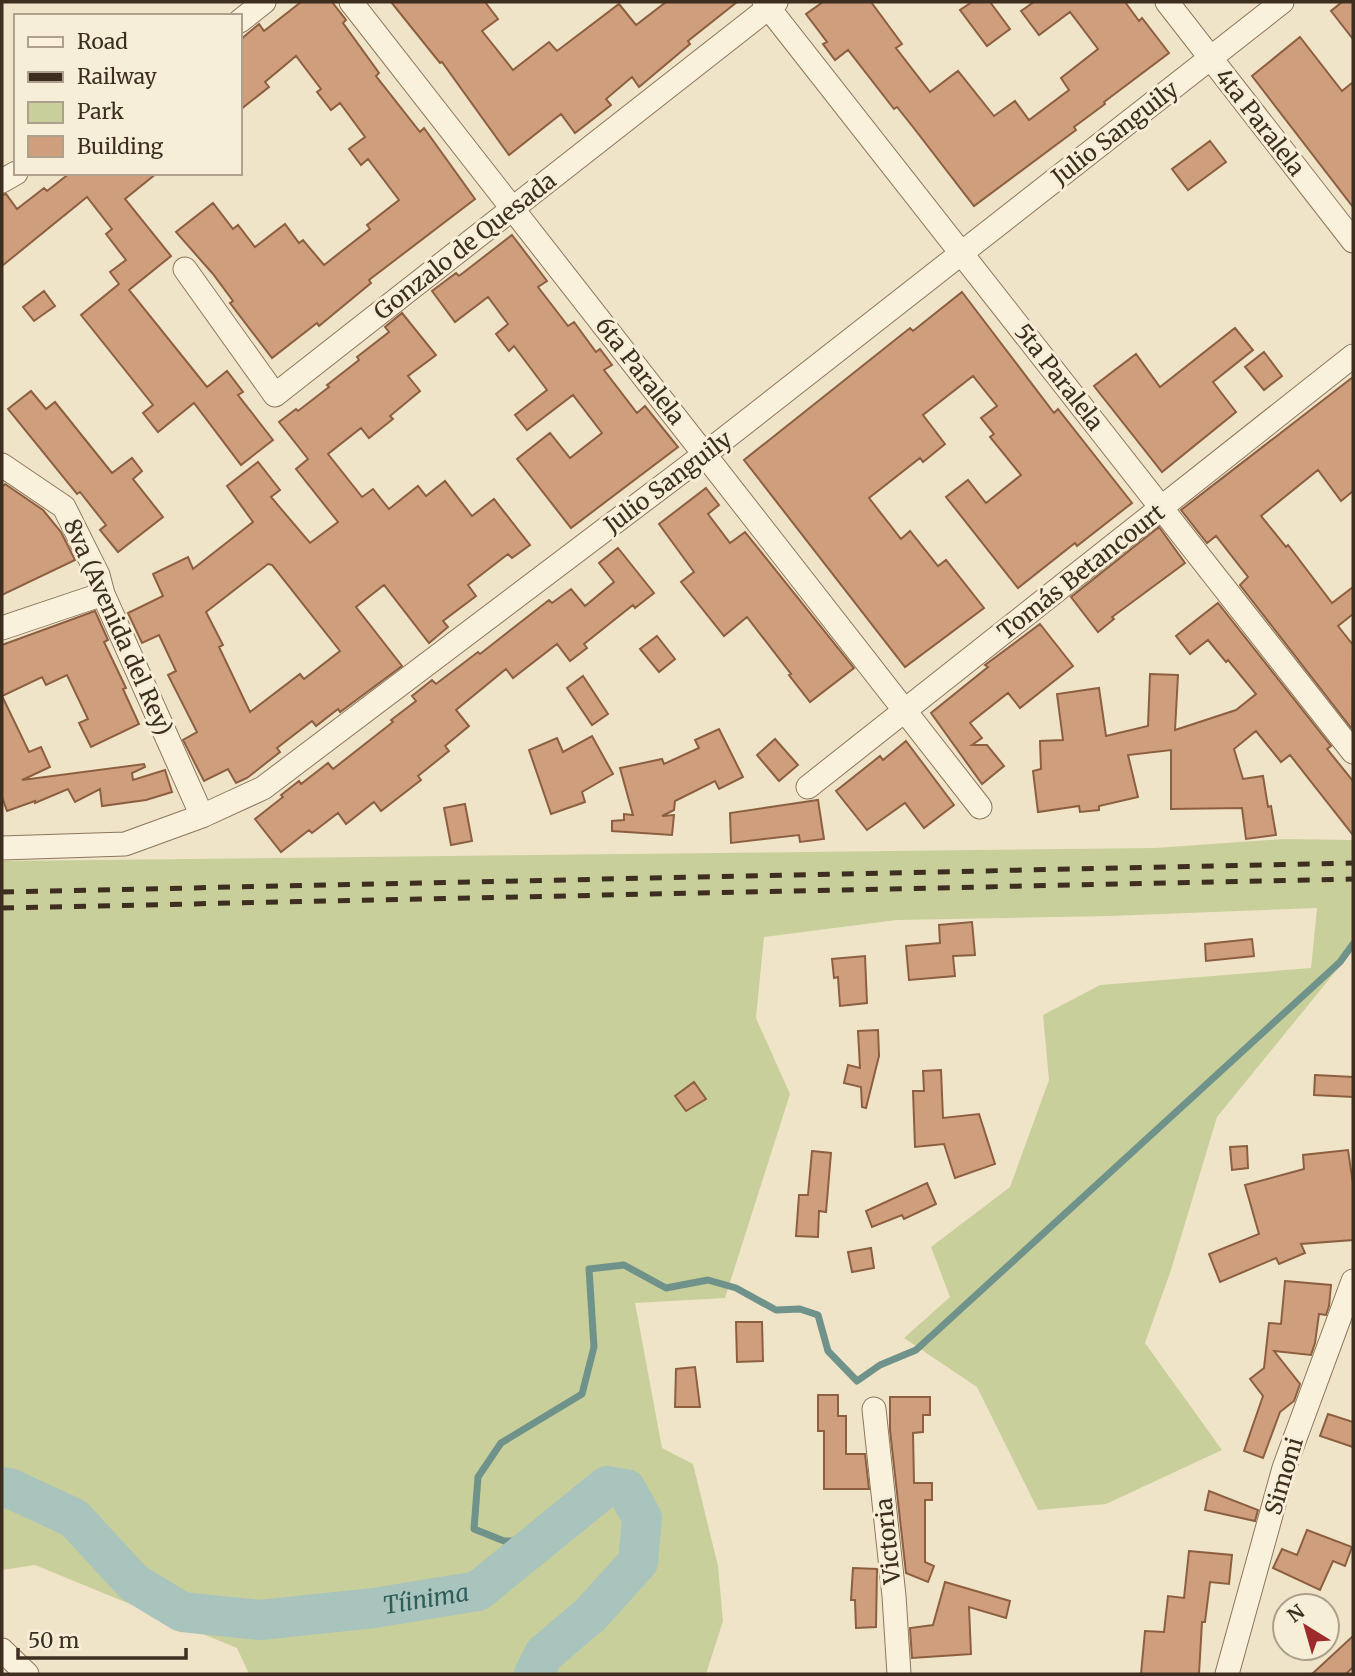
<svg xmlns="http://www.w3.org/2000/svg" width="1355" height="1676" font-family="Merriweather,serif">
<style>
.green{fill:#c9cf9b}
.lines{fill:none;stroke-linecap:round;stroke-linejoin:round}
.stream{stroke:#6f938a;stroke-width:7}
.river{stroke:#a9c4bc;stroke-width:40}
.building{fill:#cf9f7d;stroke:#8d5f41;stroke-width:2;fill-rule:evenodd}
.minor-casing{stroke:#8d765c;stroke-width:25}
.minor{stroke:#faf1dc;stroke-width:23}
.rail{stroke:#3d2e20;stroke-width:5;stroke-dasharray:12 12;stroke-linecap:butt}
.labels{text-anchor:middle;stroke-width:6;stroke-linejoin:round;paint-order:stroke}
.street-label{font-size:23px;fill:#3d2e20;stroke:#f7eed8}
.water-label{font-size:24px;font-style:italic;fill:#2f5d5a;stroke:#f7eed8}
</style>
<rect width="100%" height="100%" fill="#f0e4c8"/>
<path class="green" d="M1284,839L1353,840V950L1217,1117L1171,1270L1145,1343L1222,1450L1106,1504L1038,1510L977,1387L904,1338L950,1297L931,1247L1010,1187L1049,1080L1043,1015L1100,985L1311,968L1317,908L1110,916L897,920L764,937L756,1018L790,1094L725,1298L635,1303L662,1448L693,1464L718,1566L723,1621L706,1674H249L237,1648L35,1565L2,1570V861L1155,848Z"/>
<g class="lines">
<path class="stream" d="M540,1541H504L474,1529L478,1477L501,1443L582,1394L594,1347L589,1269L624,1265L666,1288L708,1280L736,1288L776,1310L800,1309L818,1315L828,1351L857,1381L880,1365L916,1350L1340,962L1353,944"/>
<path class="river" id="s1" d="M2,1487L9,1488L74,1518L134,1583L182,1612L260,1620L374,1608L478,1591L607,1486L626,1489L642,1518L638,1562L590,1615L544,1654L534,1674"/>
</g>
<path class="building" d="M301,2H332L346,20L343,23L379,73L376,76L420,132L424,128L475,199L369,280L371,283L319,326L317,323L272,358L230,303L233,301L213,274L176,232L213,203L233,229L238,225L255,247L285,224L299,243L303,240L324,265L370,229L367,225L399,200L368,159L361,165L349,149L365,137L340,103L331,110L317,92L321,89L296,56L265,82L269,87L240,110V40L259,24L264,31Z
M391,2H485L498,19L482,31L513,70L549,42L557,51L619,4L636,25L666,2H737L688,41L690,44L639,87L632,77L606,99L611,105L575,133L561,114L509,155L442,62L440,63Z
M823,2H871L902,44L896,48L930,92L958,71L994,116L1015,101L1029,120L1069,90L1061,78L1098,49L1070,12L1039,35L1021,11L1034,2H1125L1139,21L1142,18L1169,53L1104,102L1105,104L1074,127L1076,130L974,206L913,127L897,107L894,109L848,50L835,60L823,44L827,42L806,14Z
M972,2H990L1010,29L987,46L960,10Z
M1342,2H1353V39L1331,11Z
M1300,37L1342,91L1353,82V207L1252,76Z
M1210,141L1226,162L1188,190L1172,169Z
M70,173H157L125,199L171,256L129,290L207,387L227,371L243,392L238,395L273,440L241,465L194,403L158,432L143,413L153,405L81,315L119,284L110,272L126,260L106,234L112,229L87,197L2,266V195L6,194L17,209L44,188L47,191Z
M512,235L547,281L538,287L568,326L574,322L596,352L600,349L612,365L604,370L637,413L645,406L678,447L571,528L517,459L550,433L570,458L602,433L573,395L527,430L515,415L547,390L514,346L509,351L496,334L508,324L488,297L455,322L432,291L456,273L459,276Z
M44,291L55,306L34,321L23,307Z
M962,292L1054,413L1058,409L1132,503L1077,546L1075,543L1018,588L946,497L968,480L986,503L1021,475L990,437L994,434L981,418L997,406L973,376L923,415L945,444L923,462L920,458L869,498L901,539L910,531L938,566L946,560L984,608L905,667L744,460L910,328L913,331Z
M402,313L436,355L408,376L420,391L390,416L393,419L369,438L361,428L328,454L362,497L373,489L389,509L418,486L426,496L445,481L472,516L494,499L530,545L512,558L508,554L468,585L476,596L443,621L448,627L429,643L384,585L356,607L402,666L340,712L338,709L316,726L312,721L277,748L280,752L247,778L236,783L228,769L204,781L183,740L197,732L168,675L176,671L159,635L142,643L128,613L163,596L153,574L188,557L193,569L253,522L227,486L258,462L280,490L271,497L310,543L338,522L296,469L308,459L279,422L296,409L298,411L329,387L327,385L359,360L357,357L389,332L385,327ZM268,564L272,565L340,651L304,679L300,674L250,712L219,647L223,645L206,612Z
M1235,328L1253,350L1213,382L1236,412L1162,472L1094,386L1136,354L1160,387Z
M1264,352L1282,376L1264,390L1245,367Z
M1353,377V491L1341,501L1318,470L1261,516L1286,547L1288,545L1332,603L1353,587V614L1338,626L1353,645L1352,729L1240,585L1248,577L1216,536L1207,543L1181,510Z
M31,391L46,409L55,402L112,473L132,458L142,471L133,479L163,517L118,552L100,530L106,525L80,492L77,494L8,409Z
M5,484L43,510L61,532L75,560L2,595V487Z
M706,488L719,505L708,514L730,543L745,532L854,668L810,702L789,675L791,674L747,617L724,636L681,582L694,572L659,524Z
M1159,527L1185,563L1112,617L1114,619L1098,632L1071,597Z
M618,548L654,593L635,608L633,605L584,644L587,648L570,661L557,644L513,678L506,669L456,710L469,726L445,746L449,751L418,776L421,780L381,811L374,802L346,824L338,813L312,833L309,830L281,852L255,819L283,797L281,795L299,781L301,784L328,763L333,769L393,722L391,720L416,701L412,696L432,680L436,684L478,652L480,654L549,600L552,603L571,589L585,606L614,582L599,563Z
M1218,603L1331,746L1327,749L1353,781V835L1290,755L1281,762L1256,731L1234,749L1243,779L1263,776L1268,807L1271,806L1276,835L1246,839L1242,808L1171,809V750L1128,755L1138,797L1099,806V810L1080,812L1079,806L1038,812L1033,771L1041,769L1040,741L1063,740L1057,694L1099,688L1106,736L1148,726L1150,674L1178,675L1175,730L1236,710L1256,694L1228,660L1226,662L1208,640L1190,654L1176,636Z
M95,611L108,640L104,642L126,688L123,689L139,724L91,747L79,723L88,719L67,675L46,685L42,677L2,696L29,752L41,747L50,767L22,780L144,764L145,767L132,773L133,780L165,770L172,792L146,800L102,806L100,789L75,802L68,789L35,803V801L7,811L2,797V645Z
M1040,624L1073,666L1020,708L1008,693L970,723L982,738L972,745H987L1004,766L982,784L931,713L988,667L985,665Z
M657,636L675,659L659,672L640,649Z
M583,676L608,714L592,725L567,688Z
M719,729L743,777L719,789L715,781L675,801L674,810L662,816L674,815L672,835L612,831V821L624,820V814L633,815L620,768L662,759L664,764L699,748L695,740Z
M592,736L613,774L582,792L585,802L551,814L529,750L557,738L563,752Z
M775,739L798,765L779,781L757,755Z
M906,741L954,805L924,828L905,803L867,830L836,791L880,756L883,760Z
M818,800L824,839L800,842L799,835L731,843L730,813Z
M465,804L472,841L451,845L444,808Z
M972,922L975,955L953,956L955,976L909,980L906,946L940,943L939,925Z
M1252,939L1254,956L1206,961L1205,944Z
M865,956L867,1003L840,1006L838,977L834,978L832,959Z
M878,1030L879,1056L866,1108L862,1107L861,1087L844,1083L848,1065L860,1068L858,1031Z
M941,1070L943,1118L979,1114L995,1164L955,1178L944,1144L915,1147L913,1091H924L923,1071Z
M1315,1075L1353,1077V1097L1314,1095Z
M694,1082L706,1099L686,1111L675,1096Z
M1247,1146L1248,1168L1232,1170L1230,1147Z
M1348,1150L1353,1184V1240L1301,1244L1305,1253L1279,1264L1276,1258L1220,1282L1209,1254L1259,1234L1245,1185L1304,1169L1303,1155Z
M812,1151L831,1153L826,1212L819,1211L818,1237L796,1236L799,1195H808Z
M927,1183L936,1204L904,1219L902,1215L872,1227L866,1211Z
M871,1248L874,1268L852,1272L848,1252Z
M1285,1281L1331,1285L1329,1306L1326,1315L1319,1314L1315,1343L1311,1355L1274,1351L1300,1384L1294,1401L1280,1412L1263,1458L1244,1451L1263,1396L1250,1379L1264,1368L1269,1323L1281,1324Z
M736,1322H762L763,1361L737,1362Z
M695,1367L700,1407H675L676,1369Z
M818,1395H838V1416H846V1454H865L869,1489H824V1431H818Z
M890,1397H930V1415H923V1432L913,1433L914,1483H932V1500H925V1562L934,1566L928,1582L906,1573L890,1430Z
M1328,1414L1353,1422V1447L1320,1436Z
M1209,1491L1258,1510L1255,1521L1205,1510Z
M1307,1530L1352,1547L1345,1566L1333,1561L1320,1590L1273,1568L1282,1549L1297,1555Z
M1189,1551L1232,1555L1229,1584L1210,1582L1205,1622H1202L1199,1674H1141L1145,1631L1164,1632L1168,1596L1184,1598Z
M853,1568L877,1569L876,1627L856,1628L855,1600H851Z
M945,1582L1010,1601L1006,1618L969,1607L971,1654L912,1658L910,1628L933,1625Z
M1353,1636V1667L1346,1674H1312Z"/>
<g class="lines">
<defs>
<path id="minor" d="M351,2L980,807
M764,2L1353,752
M1167,2L1353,241
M240,21L264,2
M2,181L16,173
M185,269L275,395L776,2
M2,465L64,507L98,575L103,594L202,816
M2,628L103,594
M808,787L1353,356
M2,848L125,844L202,816L263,788L705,454L1282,2
M874,1409L894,1596L899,1674
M2,1650L27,1674
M1227,1674L1284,1468L1353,1281"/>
</defs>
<use href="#minor" class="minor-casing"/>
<use href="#minor" class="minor"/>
<path class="rail" d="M2,892L1353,863
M2,908L1353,879"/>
</g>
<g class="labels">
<g class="street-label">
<text transform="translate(1260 122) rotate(52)" y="8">4ta Paralela</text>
<text transform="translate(1115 133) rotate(-38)" y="8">Julio Sanguily</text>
<text transform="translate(465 246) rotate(-38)" y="8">Gonzalo de Quesada</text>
<text transform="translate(640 371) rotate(52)" y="8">6ta Paralela</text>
<text transform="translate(1059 377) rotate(52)" y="8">5ta Paralela</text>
<text transform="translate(668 482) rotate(-37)" y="8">Julio Sanguily</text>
<text transform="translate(1081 572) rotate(-38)" y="8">Tomás Betancourt</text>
<text transform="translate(118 627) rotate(66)" y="8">8va (Avenida del Rey)</text>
<text transform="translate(1284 1476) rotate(-73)" y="8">Simoni</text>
<text transform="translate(888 1541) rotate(-96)" y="8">Victoria</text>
</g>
<g class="water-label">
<text dy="8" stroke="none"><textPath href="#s1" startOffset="469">Tíinima</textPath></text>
</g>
</g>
<rect width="1355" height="1676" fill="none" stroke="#3d2e20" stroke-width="7"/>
<rect x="14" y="14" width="228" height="161" fill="#f7eed8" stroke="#ada18e" stroke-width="2"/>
<rect x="28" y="37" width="35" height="10" fill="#faf1dc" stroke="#ada18e" stroke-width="2"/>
<text x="77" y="49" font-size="21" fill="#3d2e20">Road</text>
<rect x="28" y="72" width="35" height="10" fill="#3d2e20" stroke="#ada18e" stroke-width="2"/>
<text x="77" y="84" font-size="21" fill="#3d2e20">Railway</text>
<rect x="28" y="102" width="35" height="21" fill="#c9cf9b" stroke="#ada18e" stroke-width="2"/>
<text x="77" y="119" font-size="21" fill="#3d2e20">Park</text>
<rect x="28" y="136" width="35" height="21" fill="#cf9f7d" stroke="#ada18e" stroke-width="2"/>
<text x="77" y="154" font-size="21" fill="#3d2e20">Building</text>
<g transform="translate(1306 1627) rotate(323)"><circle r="33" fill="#f7eed8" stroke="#ada18e" stroke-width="2"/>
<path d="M0-5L12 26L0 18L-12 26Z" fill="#9e2a2b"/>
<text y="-10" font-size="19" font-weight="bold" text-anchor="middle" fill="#3d2e20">N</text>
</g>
<path d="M18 1648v10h168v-10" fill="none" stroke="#3d2e20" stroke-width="3.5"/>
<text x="28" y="1648" font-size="21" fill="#3d2e20" stroke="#f7eed8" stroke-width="5" paint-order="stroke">50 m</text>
</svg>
